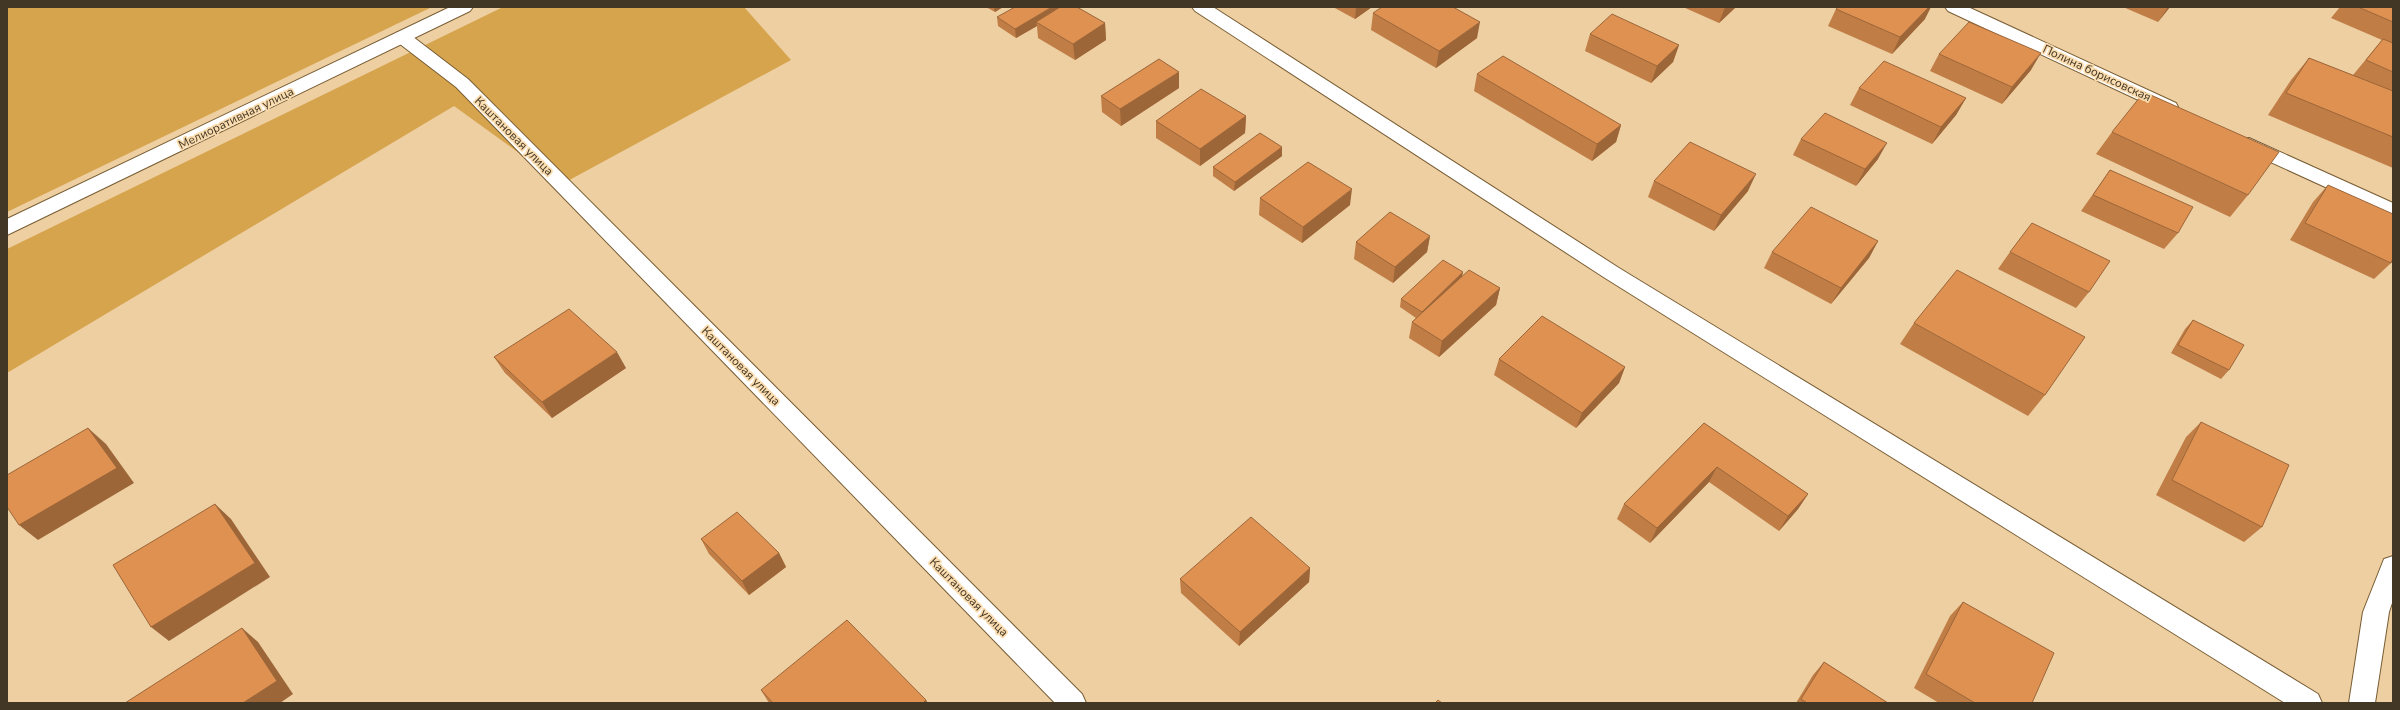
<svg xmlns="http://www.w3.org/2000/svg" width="2400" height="710" font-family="'Nunito Sans',sans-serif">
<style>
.green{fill:#d7a44e}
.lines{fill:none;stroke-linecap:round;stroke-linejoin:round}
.service-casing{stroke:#785d34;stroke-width:2}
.minor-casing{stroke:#785d34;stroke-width:2}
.tertiary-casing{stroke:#785d34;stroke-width:2}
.service{fill:#fff;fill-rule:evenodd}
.minor{fill:#fff;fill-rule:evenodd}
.tertiary{fill:#fff;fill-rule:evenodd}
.wall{fill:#c07d46}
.shaded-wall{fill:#9c6639}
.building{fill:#df9151;stroke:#9c6639}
.labels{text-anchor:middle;stroke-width:3.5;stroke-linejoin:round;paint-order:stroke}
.street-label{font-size:12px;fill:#423624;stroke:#fadcaf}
</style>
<rect width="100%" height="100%" fill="#edcfa2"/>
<path class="green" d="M7,7H432L7,212Z
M503,7H744L791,60L562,184L454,106L7,373V249Z"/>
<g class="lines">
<defs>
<path id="service" d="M2393,556V600L2389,612L2375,703H2349L2363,612L2384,559Z"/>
<path id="minor" d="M1192,7H1213L1619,268L2318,694L2322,703H2285L1605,278L1195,11Z
M1945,7H1968L2176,103L2178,107L2176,111L2169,113L2162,111L1948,11Z
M402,31L408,33L468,79L1082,694L1086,703H1055L456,87L396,41L393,37L396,33Z
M2249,138L2393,203V218L2242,149L2239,144L2242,139Z"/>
<path id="tertiary" d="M450,7H473L470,11L7,235V219Z"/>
</defs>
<use href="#service" class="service-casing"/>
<use href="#minor" class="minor-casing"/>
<use href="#tertiary" class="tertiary-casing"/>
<use href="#service" class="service"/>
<use href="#minor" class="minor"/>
<use href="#tertiary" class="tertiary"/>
</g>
<path class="wall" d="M986,7H1003L995,12Z
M1333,7H1372L1355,19Z
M1683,7H1736L1719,23Z
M2123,7H2170L2158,22Z
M2340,7H2393V42H2392L2393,43V168L2268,115L2291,80L2309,58L2353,75L2382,40L2331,18Z
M1836,9L1925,19L1892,54L1828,26Z
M1373,13L1477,38L1436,68L1371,30Z
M997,17L1105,23L1106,40L1075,60L1038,38L1037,26L1016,38L998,26Z
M1590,34L1679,45L1673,62L1651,83L1585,51Z
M1939,54L2031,70L2002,104L1930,71Z
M1477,74L1621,125L1616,142L1592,161L1474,91Z
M1179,88L1121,126L1102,112L1101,96Z
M1859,88L1966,98L1956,115L1932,144L1850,105Z
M1246,116L1245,133L1200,166L1156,138V121Z
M2112,132L2248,195L2230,217L2096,154Z
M1801,139L1878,159L1856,186L1793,155Z
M1282,147V156L1234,191L1213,176V167Z
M2110,170L2178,233L2164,249L2081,211Z
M1654,181L1748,191L1714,231L1648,197Z
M2328,185L2391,263L2374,279L2290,240L2313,202Z
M1260,198L1350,205L1302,243L1259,215Z
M1430,236L1427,252L1393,283L1354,259L1356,242Z
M1878,241L1869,258L1831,304L1764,268L1772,252Z
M2010,252L2089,292L2076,308L1998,269Z
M1463,272L1462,276L1500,288L1496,305L1439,357L1409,338L1412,322L1416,318L1400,307L1401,299Z
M2193,320L2229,370L2221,379L2171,353L2185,329Z
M1914,323L2045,395L2028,416L1900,344Z
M494,357L626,368L552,418L505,373Z
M1499,359L1625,367L1619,383L1576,428L1494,375Z
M2201,422L2262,527L2244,542L2156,495L2186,437Z
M1704,423L1808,494L1798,509L1779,531L1709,482L1650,543L1617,519L1624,504Z
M701,539L779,553L786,567L749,595L709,554Z
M1310,568L1309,582L1239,646L1181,593L1180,579Z
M1963,602L2032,703H1939L1914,688L1950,616Z
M1824,662L1888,703H1796L1813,675Z
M761,690L928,703H769Z"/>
<path class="shaded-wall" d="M994,7H1003L995,12Z
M1052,7H1064L1036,22L1037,26L1016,38L1015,29Z
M1356,7H1372L1355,19Z
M1725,7H1736L1719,23Z
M1929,7H1931L1925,19L1892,54L1900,37Z
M2168,7H2170L2158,22Z
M1480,22L1477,38L1436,68L1439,51Z
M1105,23L1106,40L1075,60L1073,44Z
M1679,45L1673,62L1651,83L1657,66Z
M2041,53L2031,70L2002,104L2012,87Z
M1179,72V88L1121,126L1120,109Z
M1966,98L1956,115L1932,144L1941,127Z
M1246,116L1245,133L1200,166V149Z
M1621,125L1616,142L1592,161L1597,144Z
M1887,143L1878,159L1856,186L1865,169Z
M1282,147V156L1234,191L1235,182Z
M1756,174L1748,191L1714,231L1721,215Z
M1352,189L1350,205L1302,243L1303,227Z
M1430,236L1427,252L1393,283L1395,267Z
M1878,241L1869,258L1831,304L1841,288Z
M1463,272L1461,281L1420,320L1422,312Z
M1500,288L1496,305L1439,357L1442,341Z
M617,352L626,368L552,418L542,402Z
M1625,367L1619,383L1576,428L1582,413Z
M88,428L106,444L134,483L38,540L19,525Z
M1717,467L1709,482L1650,543L1657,528Z
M1808,494L1798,509L1779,531L1788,516Z
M215,504L231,519L270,577L169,641L151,627Z
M779,553L786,567L749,595L742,581Z
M1310,568L1309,582L1239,646L1240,632Z
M242,628L258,642L293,694L280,703H243Z
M926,700L928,703H923Z"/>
<path class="building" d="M1015,7H1052L1015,29L997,17Z
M1060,7H1077L1105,23L1073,44L1036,22Z
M1382,7H1453L1480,22L1439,51L1373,13Z
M1838,7H1929L1900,37L1836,9Z
M2358,7H2393V22Z
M1612,14L1679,45L1657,66L1590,34Z
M1969,22L2041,53L2012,87L1939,54Z
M2383,39L2393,43V72L2366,60Z
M1503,56L1621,125L1597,144L1477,74Z
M2309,58L2393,91V137L2286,93Z
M1159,59L1179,72L1120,109L1101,96Z
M1884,61L1966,98L1941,127L1859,88Z
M1201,89L1246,116L1200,149L1156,121Z
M2144,92L2279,152L2248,195L2112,132Z
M1825,113L1887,143L1865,169L1801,139Z
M1260,133L1282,147L1235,182L1213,167Z
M1690,142L1756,174L1721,215L1654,181Z
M1308,162L1352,189L1303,227L1260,198Z
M2110,170L2193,207L2178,233L2093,195Z
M2328,185L2393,214V258L2391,263L2305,223Z
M1811,207L1878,241L1841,288L1772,252Z
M1390,212L1430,236L1395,267L1356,242Z
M2032,223L2110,261L2089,292L2010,252Z
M1443,260L1463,272L1422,312L1401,299Z
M1469,270L1500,288L1442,341L1412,322Z
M1957,270L2085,337L2045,395L1914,323Z
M569,309L617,352L542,402L494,357Z
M1542,316L1625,367L1582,413L1499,359Z
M2193,320L2244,345L2229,370L2178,345Z
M2201,422L2289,465L2262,527L2172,480Z
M1704,423L1808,494L1788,516L1717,467L1657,528L1624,504Z
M88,428L117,468L19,525L7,507V475Z
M215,504L255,563L151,627L113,565Z
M737,512L779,553L742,581L701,539Z
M1251,517L1310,568L1240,632L1180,579Z
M1963,602L2054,653L2032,703H1975L1926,674Z
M847,620L926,700L923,703H773L761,690Z
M242,628L277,681L243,703H125Z
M1824,662L1888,703H1807L1801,699Z
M1438,700L1442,703H1435Z"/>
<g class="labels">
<g class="street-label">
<text transform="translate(2097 73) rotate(25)" y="4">Полина борисовская</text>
<text transform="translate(236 118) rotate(-26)" y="4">Мелиоративная улица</text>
<text transform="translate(514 136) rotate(45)" y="4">Каштановая улица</text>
<text transform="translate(741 366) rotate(45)" y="4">Каштановая улица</text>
<text transform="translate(969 597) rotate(45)" y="4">Каштановая улица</text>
</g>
</g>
<rect width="2400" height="710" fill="none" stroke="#423624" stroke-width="16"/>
</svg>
